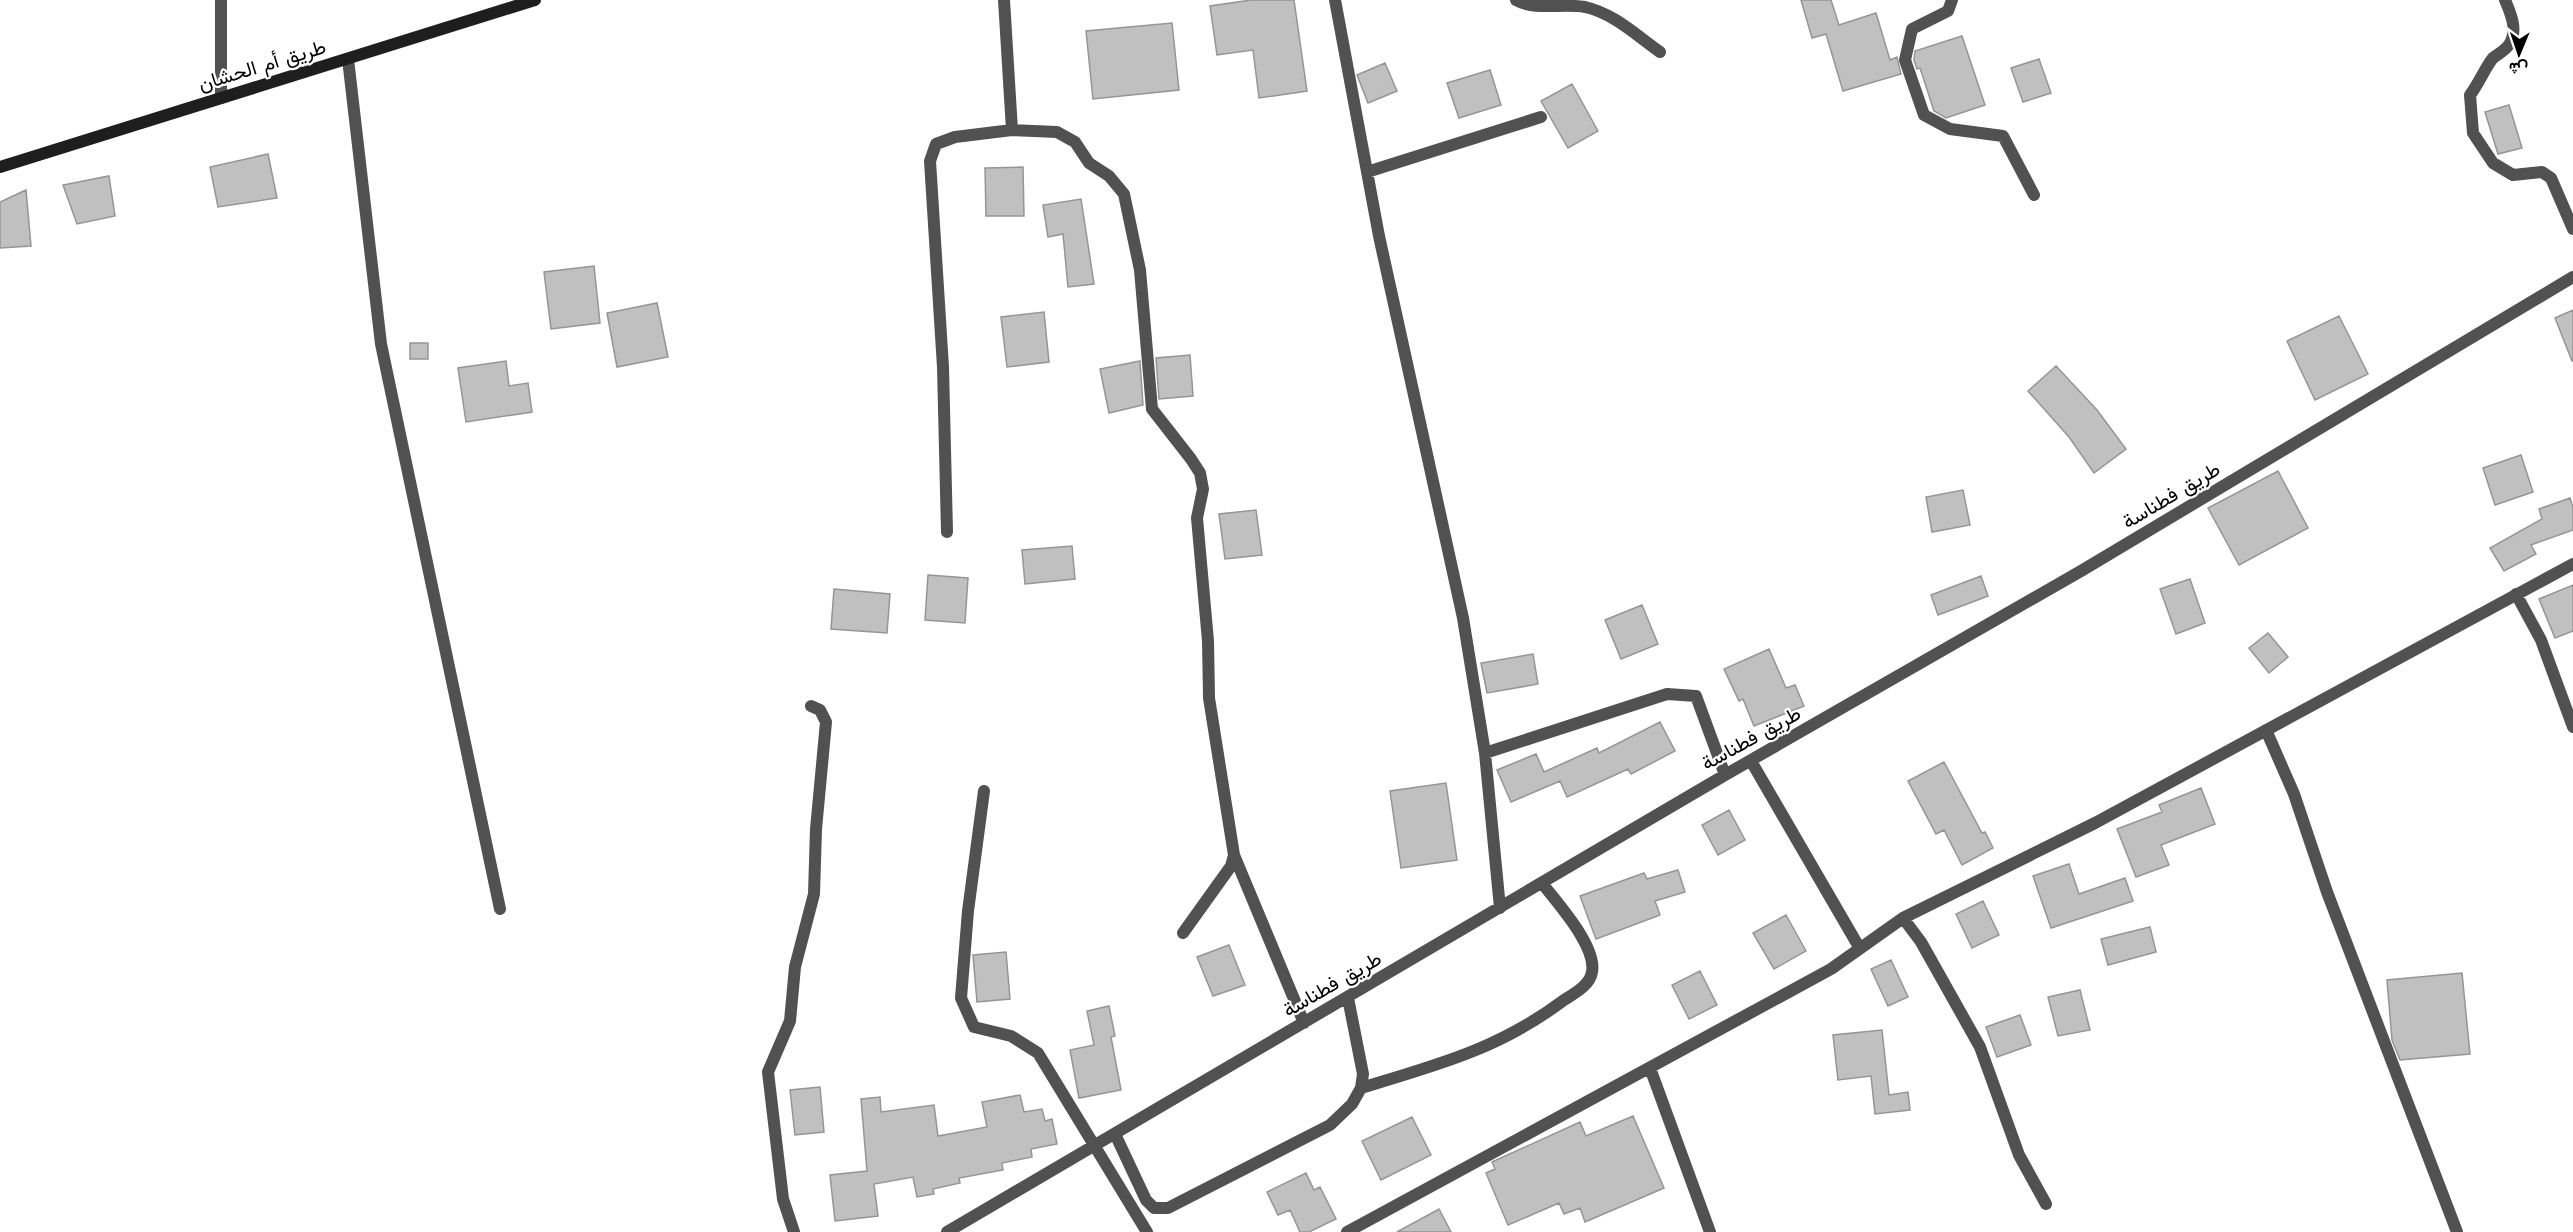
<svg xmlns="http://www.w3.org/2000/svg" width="2573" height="1232" font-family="'Work Sans',Vazirmatn,sans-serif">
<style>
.building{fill:#c0c0c0;stroke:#959595;stroke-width:1.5}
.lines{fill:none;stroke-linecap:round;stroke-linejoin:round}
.street{stroke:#515151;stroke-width:12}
.secondary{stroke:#1e1e1e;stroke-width:12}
.labels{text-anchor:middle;stroke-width:4.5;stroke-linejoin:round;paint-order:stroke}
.street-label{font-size:20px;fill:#000;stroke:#fff}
</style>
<rect width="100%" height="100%" fill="#fff"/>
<path class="building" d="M1251,0H1294L1307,91L1259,98L1253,50L1217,55L1210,6Z
M1801,0H1831L1839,25L1876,13L1890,60L1897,57L1901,74L1843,91L1826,34L1812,38Z
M1172,23L1179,90L1093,99L1086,31Z
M1962,36L1985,105L1946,118L1934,111L1920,68L1917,69L1914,60L1915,51Z
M2039,59L2051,93L2023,102L2011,68Z
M1385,63L1397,91L1368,103L1357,75Z
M1490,70L1501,105L1459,118L1447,83Z
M1572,84L1598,131L1568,148L1541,101Z
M2509,105L2522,148L2498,154L2485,112Z
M268,154L277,198L218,207L210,167Z
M1023,167L1024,216H986L985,168Z
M109,176L115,216L77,224L63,185Z
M26,190L31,246L0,248V202Z
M1081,199L1094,284L1068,287L1063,234L1048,237L1043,205Z
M594,266L600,323L551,329L544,272Z
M657,303L668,357L617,367L607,313Z
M2573,310V361H2572L2555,318Z
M1044,312L1049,362L1007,367L1001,317Z
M2339,316L2368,374L2315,400L2287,341Z
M410,343H428V359H410Z
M1190,355L1193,396L1159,399L1156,358Z
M506,361L509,386L528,383L532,412L466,422L458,368Z
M1140,361L1143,405L1109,413L1100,369Z
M2056,366L2097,410L2126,449L2094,473L2069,437L2028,391Z
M2521,455L2533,492L2495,505L2483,468Z
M2278,471L2308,528L2239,565L2208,508Z
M1963,490L1970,525L1932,532L1926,497Z
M2570,498L2573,507V530L2531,545L2536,554L2504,571L2490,548L2542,519L2539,509Z
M1256,510L1262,555L1225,559L1219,514Z
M1072,546L1075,579L1025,584L1022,550Z
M928,575L968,578L965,623L925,620Z
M1981,576L1988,596L1938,615L1931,595Z
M2190,579L2205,623L2176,634L2160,589Z
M2573,585V631L2555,638L2539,599Z
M834,589L890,594L887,633L831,629Z
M1642,605L1658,644L1621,659L1605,620Z
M2268,633L2288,657L2269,673L2249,648Z
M1769,649L1786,688L1795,685L1804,706L1754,726L1743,699L1739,701L1724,669Z
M1533,654L1538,684L1487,693L1481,663Z
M1660,722L1675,751L1631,774L1628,769L1567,797L1560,781L1511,802L1497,770L1536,754L1544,772L1597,748L1599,753Z
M1944,762L1982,833L1985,832L1993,848L1962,865L1944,830L1936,834L1908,781Z
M1446,783L1457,860L1401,868L1390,791Z
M2201,788L2215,824L2161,845L2169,865L2136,877L2117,829L2162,812L2159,805Z
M1729,810L1745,840L1718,855L1702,825Z
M2069,864L2079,894L2125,878L2133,901L2051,928L2033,876Z
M1678,870L1685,892L1655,901L1660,915L1596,939L1580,896L1644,873L1647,879Z
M1983,901L1999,935L1972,948L1956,914Z
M1786,915L1806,951L1774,969L1753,933Z
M2150,927L2156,952L2108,965L2101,939Z
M1229,945L1245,985L1213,996L1197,957Z
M1006,952L1010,999L977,1002L973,955Z
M1891,960L1908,997L1888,1006L1871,969Z
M1700,971L1717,1005L1689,1019L1672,985Z
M2462,973L2470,1054L2400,1060L2392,1040L2387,980Z
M2080,990L2090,1030L2058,1036L2048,997Z
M1109,1006L1115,1036L1111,1037L1121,1090L1079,1098L1070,1050L1094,1045L1087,1011Z
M2020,1015L2031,1045L1997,1057L1986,1027Z
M1882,1030L1889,1095L1908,1092L1910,1110L1875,1114L1871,1076L1838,1080L1833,1035Z
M820,1087L824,1132L795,1135L790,1090Z
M1020,1095L1024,1112L1042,1109L1045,1121L1052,1119L1057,1144L1031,1149L1032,1157L1002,1163L1003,1170L959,1178L960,1183L933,1189L934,1194L917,1197L913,1177L874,1184L878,1216L835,1221L830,1175L867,1171L861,1099L880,1097L881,1112L934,1105L938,1136L987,1127L982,1102Z
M1633,1116L1664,1188L1585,1222L1580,1208L1564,1214L1559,1203L1508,1225L1486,1173L1495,1169L1492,1162L1580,1122L1586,1136Z
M1412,1117L1431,1155L1381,1180L1362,1141Z
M1306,1173L1314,1190L1320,1187L1336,1219L1309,1232H1300L1290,1210L1278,1215L1267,1192Z
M1439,1209L1451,1232H1397Z"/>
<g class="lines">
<path class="street" d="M221,0V98
M1004,0L1012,130
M1335,0L1379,236L1463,618L1485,753L1500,908
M1516,0C1535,11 1564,3 1585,7C1613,13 1636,35 1660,52
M1952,0L1948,11L1912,29L1905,60L1924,115L1950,129L2003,136L2034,195
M2505,0C2511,14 2519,32 2508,46C2504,51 2498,54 2493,58C2486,66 2478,85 2470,95L2473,133L2493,163L2513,175L2542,172L2551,178L2573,229
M348,59L381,344L500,909
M1367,172L1541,117
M947,532L943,367L930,161L936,144L955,137L1012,130L1057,132L1075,142L1089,163L1109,176L1124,194L1140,270L1152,409L1191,459L1200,473L1203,489L1197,518L1208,641L1209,698L1234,855L1304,1023
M2516,594L2541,640L2573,727
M2266,730L2294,794L2327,892L2457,1232
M1485,753L1667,694L1696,696L1725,775
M1751,761L1859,947
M984,791L968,911L961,998L974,1027L1011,1036L1038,1053L1147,1232
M1903,918L1921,942L1980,1047L2019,1155L2046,1204
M1183,933L1231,866L1234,855
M1650,1068L1710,1232
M1361,1088C1437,1065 1499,1049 1564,1000C1575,993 1590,985 1592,972C1597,946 1557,903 1542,883
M1115,1134L1146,1200L1154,1208H1168L1330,1125L1352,1104L1361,1088L1363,1074L1348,998
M794,1232L783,1199L768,1072L790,1021L795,967L814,894L816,829L826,722L820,710L811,706
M947,1232L1725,775L2081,571L2573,277
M1347,1232L1831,969L1903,918L2095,823L2573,564"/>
<path class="secondary" d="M0,167L535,0"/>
</g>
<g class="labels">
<g class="street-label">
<text transform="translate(262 65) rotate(-17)" y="7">طريق أم الحشان</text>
<text transform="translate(2171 495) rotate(-31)" y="7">طريق فطناسة</text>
<text transform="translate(1751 738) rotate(-29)" y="7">طريق فطناسة</text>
<text transform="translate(1332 984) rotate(-30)" y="7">طريق فطناسة</text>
</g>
</g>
<g transform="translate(2519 54) rotate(182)" stroke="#ffffff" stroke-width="4.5" paint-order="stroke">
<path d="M0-4.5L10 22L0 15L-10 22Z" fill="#000000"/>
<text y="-9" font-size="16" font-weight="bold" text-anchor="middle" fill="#000000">ش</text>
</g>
</svg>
